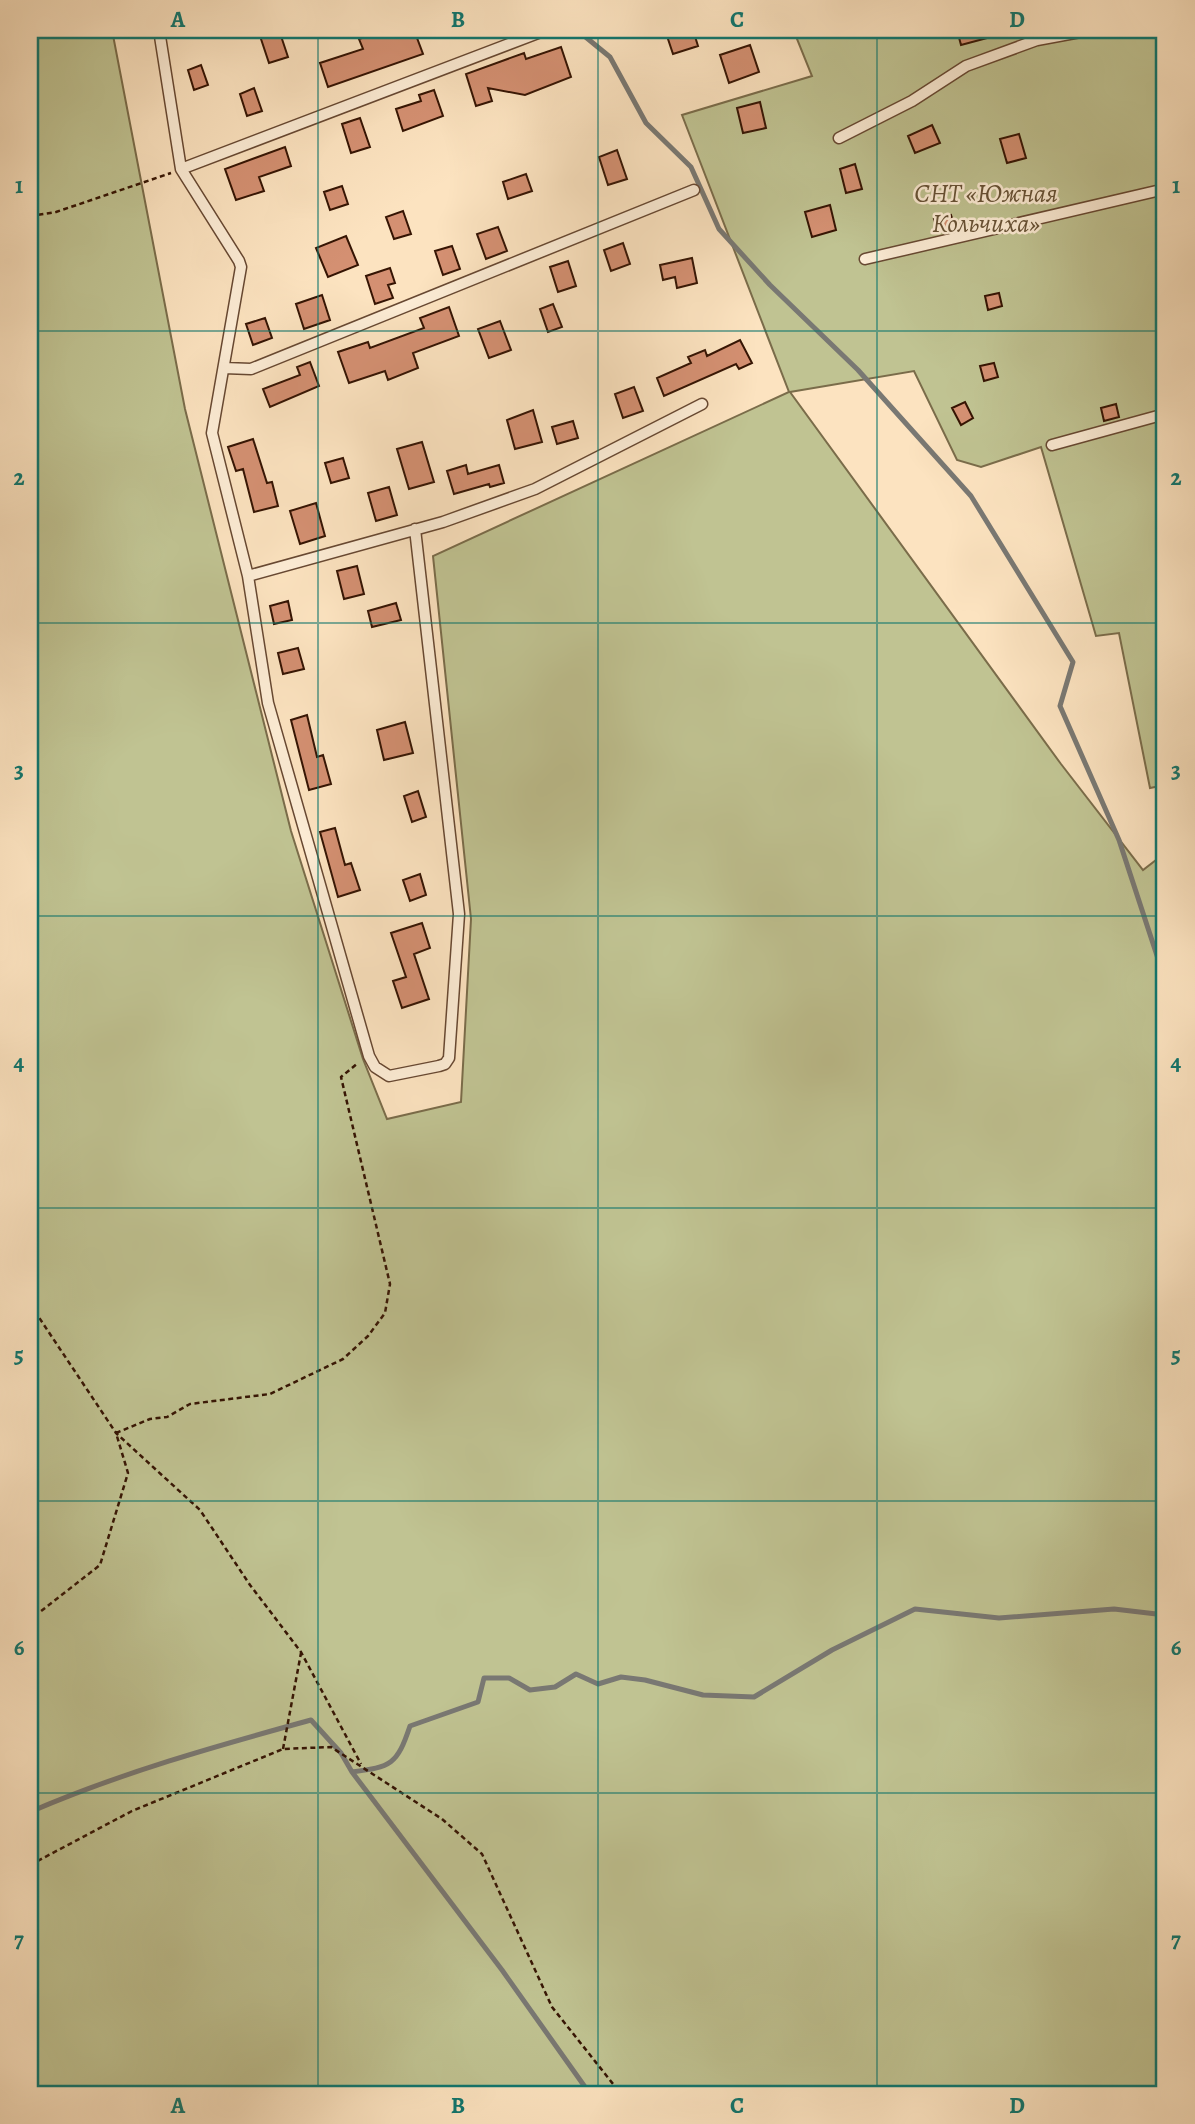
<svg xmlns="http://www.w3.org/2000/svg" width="1195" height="2124" font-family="Alegreya,serif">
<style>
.green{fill:#c0c392;stroke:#7a6c4a;stroke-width:2}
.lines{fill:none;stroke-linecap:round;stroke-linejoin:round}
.stream{stroke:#797873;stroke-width:5}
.building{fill:#d49072;stroke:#351403;stroke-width:2}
.lane-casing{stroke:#674832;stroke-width:13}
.path{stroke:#351403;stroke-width:2.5;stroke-dasharray:5 3.5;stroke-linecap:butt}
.lane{stroke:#fdedd6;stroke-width:10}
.grid{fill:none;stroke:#0f766e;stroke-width:2;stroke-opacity:0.55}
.labels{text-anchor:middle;stroke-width:5;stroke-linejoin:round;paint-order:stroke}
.park-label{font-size:26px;font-style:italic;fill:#665135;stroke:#fdedd6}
.neatline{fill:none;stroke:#0f766e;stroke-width:2.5}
.grid-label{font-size:23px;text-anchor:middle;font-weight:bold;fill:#0f766e}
</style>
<rect width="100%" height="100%" fill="#fce3c0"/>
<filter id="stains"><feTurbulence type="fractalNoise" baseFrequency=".00286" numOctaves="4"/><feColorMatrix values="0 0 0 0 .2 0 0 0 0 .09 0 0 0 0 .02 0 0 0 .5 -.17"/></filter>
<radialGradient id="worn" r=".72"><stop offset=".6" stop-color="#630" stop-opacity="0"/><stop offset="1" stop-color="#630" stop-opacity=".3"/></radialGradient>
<path class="green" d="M30,30H112L185,409L291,831L363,1059L387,1119L461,1102L471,919L433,556L789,392L682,115L812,76L797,39L800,30H1165V785L1150,788L1119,633L1096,636L1041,447L981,467L957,460L914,371L790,392L1061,764L1143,870L1165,853V2094H30Z"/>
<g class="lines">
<path class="stream" d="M577,30L610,57L646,123L691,167L719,229L770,285L858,370L971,496L1073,662L1060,706L1119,840L1165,980
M352,1772L502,1970L590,2094
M30,1812C120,1773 216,1746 311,1720L341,1753L352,1772C391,1767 397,1765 410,1726L478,1702L484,1678H509L530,1690L555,1687L576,1674L598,1684L621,1677L645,1680L703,1695L754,1697L832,1650L915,1609L999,1618L1114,1609L1165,1615"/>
</g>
<path class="building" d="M279,30L288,57L269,63L260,36Z
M403,30H414L423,54L328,87L320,63L363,49L359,39L382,31L384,36Z
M665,30H693L698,46L673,54Z
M957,30H1001L1002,34L961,45Z
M750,45L759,72L729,83L720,55Z
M561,47L571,77L525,95L488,88L492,101L476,106L466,74L524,53L526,59Z
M201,65L208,85L194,90L188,70Z
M254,88L262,111L247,116L240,94Z
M434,90L443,116L403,131L396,109L421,101L419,95Z
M760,102L766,128L743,133L737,108Z
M360,118L370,147L351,153L342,124Z
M932,125L940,143L915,153L908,136Z
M1019,134L1026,158L1007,163L1000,139Z
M285,147L291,166L259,177L264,191L236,200L225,169Z
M617,150L627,179L608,185L599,157Z
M855,164L862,189L846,193L840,169Z
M526,174L532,191L508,199L503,182Z
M342,186L348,204L330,210L324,192Z
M830,205L836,230L812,237L805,212Z
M403,211L411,234L394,239L386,217Z
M951,215L955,227L938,232L934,219Z
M498,227L507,251L486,259L477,234Z
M346,236L358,265L328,277L316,248Z
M623,243L630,264L611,271L604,250Z
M452,246L460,269L443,275L435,251Z
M692,258L697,283L677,288L675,277L663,280L660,265Z
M568,261L576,286L558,292L550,267Z
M390,268L395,283L388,285L393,298L375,304L366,276Z
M999,293L1002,306L988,310L985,296Z
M322,295L330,320L304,329L296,304Z
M553,304L562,327L548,332L540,309Z
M449,307L459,336L413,353L418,368L388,380L385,371L349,383L338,352L368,342L370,348L424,328L420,318Z
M265,318L272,338L253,345L246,324Z
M500,321L511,350L489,358L478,329Z
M740,340L752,363L739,369L736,364L664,396L657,378L691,363L688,357L705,350L707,356Z
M310,362L319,386L270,407L263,389L300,375L297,367Z
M994,363L998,377L984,381L980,366Z
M634,387L643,411L623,418L615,394Z
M965,402L973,418L961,425L952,408Z
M1116,404L1119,417L1104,421L1101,408Z
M533,410L542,442L515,449L507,420Z
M573,421L578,438L557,444L552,427Z
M253,439L267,483L272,482L278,506L254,512L243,469L236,471L228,447Z
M422,442L434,482L409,489L397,449Z
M343,458L349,478L331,483L325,463Z
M466,465L468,474L499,465L504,483L490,487L489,484L454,494L447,471Z
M389,487L397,515L376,521L368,493Z
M316,503L325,536L300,544L290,511Z
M357,566L364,594L344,599L337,571Z
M288,601L292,620L274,624L270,606Z
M396,603L401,620L372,627L368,611Z
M298,648L304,669L283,674L278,653Z
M307,715L317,757L323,755L331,784L309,790L291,720Z
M405,722L413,753L384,760L377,730Z
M418,791L426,817L412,822L404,796Z
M335,828L345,865L351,863L360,890L338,897L320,832Z
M420,874L426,895L410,901L403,880Z
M422,923L430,948L414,954L429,999L402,1008L393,981L406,977L391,933Z"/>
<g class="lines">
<defs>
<path id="lane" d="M159,30L181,169L239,261L241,267L212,433L248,576L268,703L369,1056L375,1067L389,1076L439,1066L445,1064L449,1058L459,914L415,529
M839,138L912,101L966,66L1037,40L1091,30
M181,169L546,30
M865,259L1165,189
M224,368L251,369L694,190
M1052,445L1165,414
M248,576L443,522L535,489L702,404"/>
</defs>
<use href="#lane" class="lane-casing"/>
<path class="path" d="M30,216L56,212L171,173
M30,1304L116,1433L200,1510L250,1585L301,1652L361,1764
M30,1623L31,1619L100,1565L128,1473L116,1433L150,1419L167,1417L190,1404L270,1394L343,1359L368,1336L385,1313L390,1284L341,1077L358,1063
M283,1749L301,1653
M30,1865L132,1811L283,1749L331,1747L442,1819L482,1854L552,2007L621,2094"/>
<use href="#lane" class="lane"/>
</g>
<path class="grid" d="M318,30V2094M598,30V2094M877,30V2094M30,331H1165M30,623H1165M30,916H1165M30,1208H1165M30,1501H1165M30,1793H1165"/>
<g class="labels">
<g class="park-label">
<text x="986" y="202">СНТ «Южная<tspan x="986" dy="30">Кольчиха»</tspan></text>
</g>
</g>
<rect width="1195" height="2124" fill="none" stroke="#fce3c0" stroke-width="77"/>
<rect x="38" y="38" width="1118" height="2048" class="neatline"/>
<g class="grid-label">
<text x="178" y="27">A</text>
<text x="458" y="27">B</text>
<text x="737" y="27">C</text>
<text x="1017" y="27">D</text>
<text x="19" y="193">1</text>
<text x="1176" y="193">1</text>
<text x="19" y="485">2</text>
<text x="1176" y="485">2</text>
<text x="19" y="778">3</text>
<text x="1176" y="778">3</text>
<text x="19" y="1070">4</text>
<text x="1176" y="1070">4</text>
<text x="19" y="1362">5</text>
<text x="1176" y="1362">5</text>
<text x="19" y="1655">6</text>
<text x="1176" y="1655">6</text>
<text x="19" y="1947">7</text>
<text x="1176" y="1947">7</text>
<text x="178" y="2113">A</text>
<text x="458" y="2113">B</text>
<text x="737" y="2113">C</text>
<text x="1017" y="2113">D</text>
</g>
<rect width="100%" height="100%" filter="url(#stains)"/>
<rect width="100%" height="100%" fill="url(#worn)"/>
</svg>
